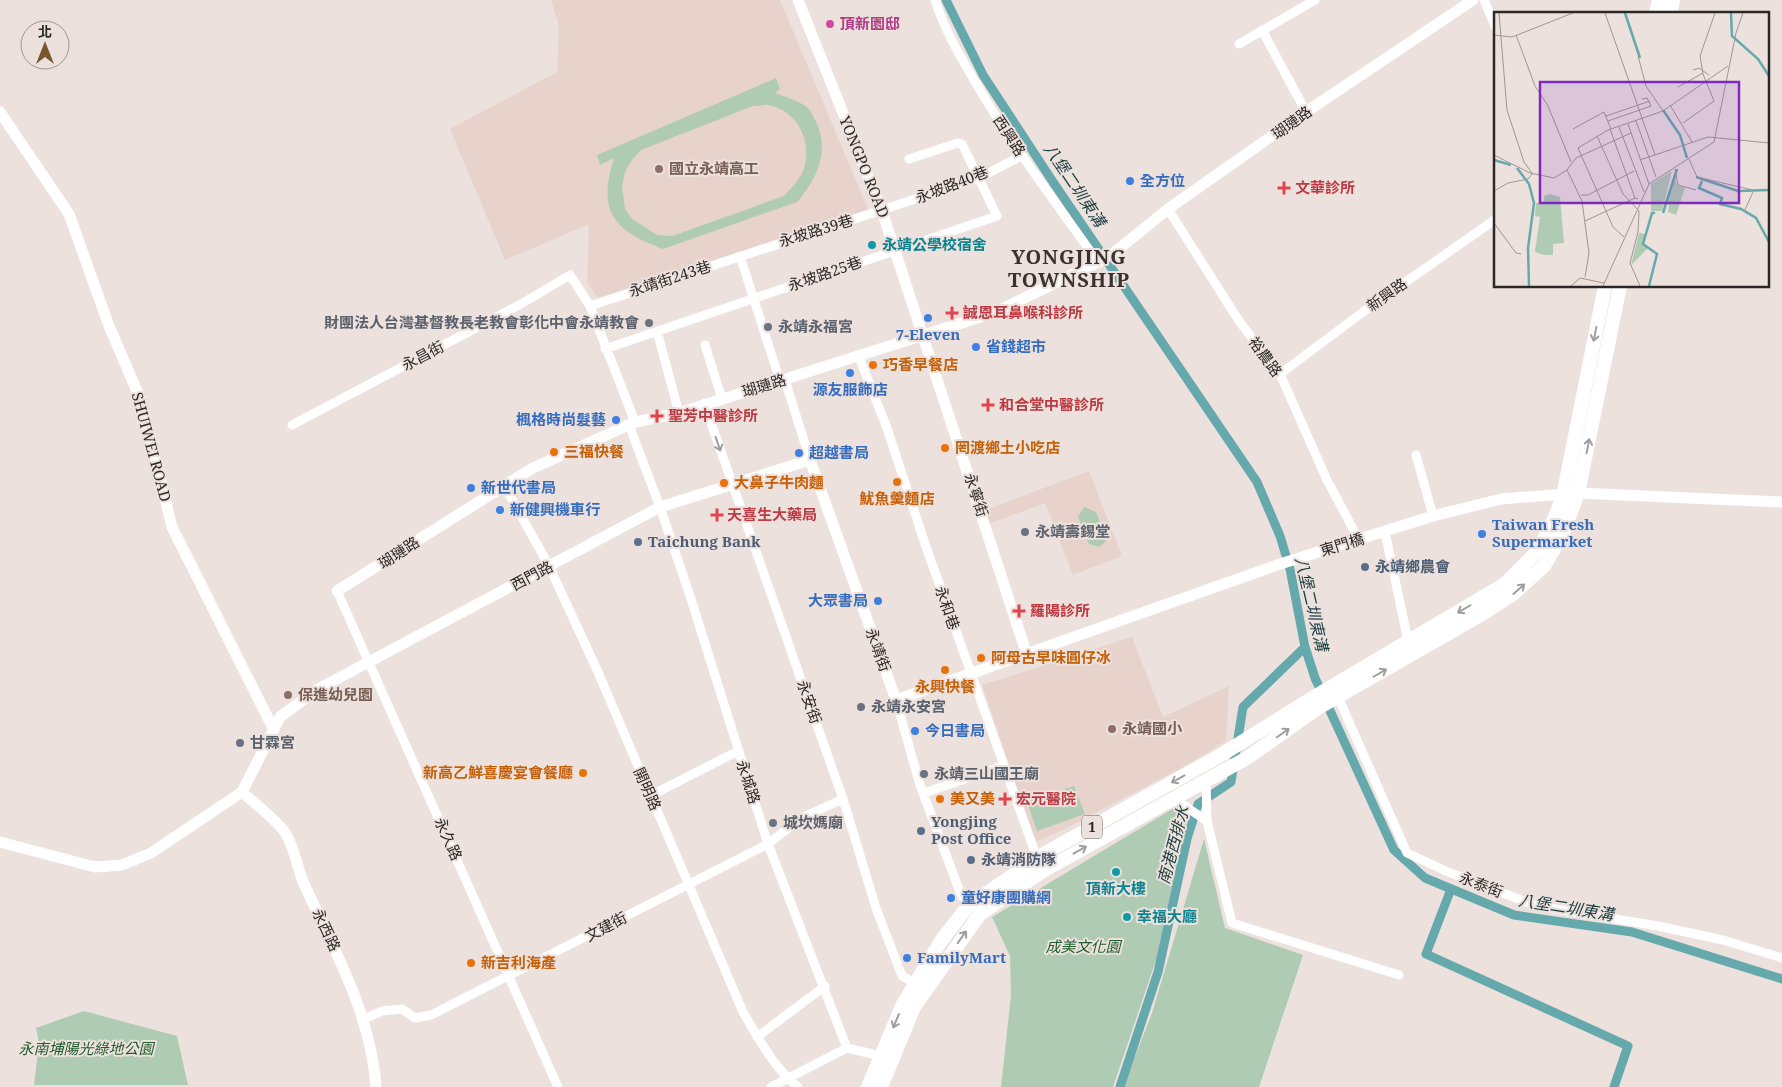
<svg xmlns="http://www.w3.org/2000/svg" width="1782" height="1087" font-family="'Noto Serif','Noto Sans TC',serif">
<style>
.built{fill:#e7d3cc}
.green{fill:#b0cbb3;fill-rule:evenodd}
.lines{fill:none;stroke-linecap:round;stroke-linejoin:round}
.canal{stroke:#66a9ac;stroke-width:9}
.minor{stroke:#fff;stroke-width:9}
.tertiary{stroke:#fff;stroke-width:11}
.primary{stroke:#fff;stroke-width:14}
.oneway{stroke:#a09e9e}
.hotel-dot{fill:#d1479c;stroke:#ece1dd;stroke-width:2}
.education-dot{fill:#8d6e63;stroke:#ece1dd;stroke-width:2}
.shop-dot{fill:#3f7fe0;stroke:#ece1dd;stroke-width:2}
.health-dot{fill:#e0444e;stroke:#ece1dd;stroke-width:2}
.culture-dot{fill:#0f9aa8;stroke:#ece1dd;stroke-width:2}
.worship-dot{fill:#6b7280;stroke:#ece1dd;stroke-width:2}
.food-dot{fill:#e8710a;stroke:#ece1dd;stroke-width:2}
.service-dot{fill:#5c6f8a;stroke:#ece1dd;stroke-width:2}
.labels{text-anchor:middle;stroke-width:4;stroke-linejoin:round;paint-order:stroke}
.shield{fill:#ece1dd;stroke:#66605e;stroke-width:1}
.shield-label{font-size:14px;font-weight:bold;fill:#2c2827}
.hotel-label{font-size:15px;font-weight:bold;fill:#b23c85;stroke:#ece1dd;text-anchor:start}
.street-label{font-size:15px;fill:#2c2827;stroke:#ece1dd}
.education-label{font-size:15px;font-weight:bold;fill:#785e54;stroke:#ece1dd;text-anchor:start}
.shop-label{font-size:15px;font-weight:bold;fill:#366cbe;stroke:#ece1dd;text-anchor:start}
.health-label{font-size:15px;font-weight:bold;fill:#be3a42;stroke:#ece1dd;text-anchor:start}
.culture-label{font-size:15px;font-weight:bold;fill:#0d838f;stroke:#ece1dd;text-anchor:start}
.worship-label{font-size:15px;font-weight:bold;fill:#5b616d;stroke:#ece1dd;text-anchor:start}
.food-label{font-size:15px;font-weight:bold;fill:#c56008;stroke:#ece1dd;text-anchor:start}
.service-label{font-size:15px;font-weight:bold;fill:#4e5e75;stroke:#ece1dd;text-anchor:start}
.park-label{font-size:15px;font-style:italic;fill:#205d2e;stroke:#ece1dd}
.water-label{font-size:16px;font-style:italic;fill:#1b3d3f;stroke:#ece1dd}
.district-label{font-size:20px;font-weight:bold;letter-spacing:1px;fill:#3b322f;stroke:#ece1dd}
.inset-river{fill:none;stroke:#66a9ac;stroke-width:2.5}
.inset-road{fill:none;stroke:#9f9794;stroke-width:1}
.view{fill:#7b2cbf;fill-opacity:0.15;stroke:#7b2cbf;stroke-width:2.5}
.inset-edge{fill:none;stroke:#2c2827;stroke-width:2.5}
</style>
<rect width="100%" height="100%" fill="#ece1dd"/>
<path class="built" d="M551,0H780L868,209L598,298L587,282L589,224L505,260L450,129L557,72L559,26Z
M1089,471L1122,556L1073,575L1045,503L988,524L983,511Z
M1132,637L1163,717L1229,686L1226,741L1183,767L1061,831L1035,842L982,685Z"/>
<path class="green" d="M776,78L780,89L775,93C786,97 797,100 807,107C810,110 813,116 815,120C831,150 817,179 797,202L663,249C613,230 597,212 614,158L600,165L597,155ZM753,106C759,106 767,104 772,106C799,113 812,143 804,168C801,179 791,188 784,196L672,236L657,235L632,219L625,209L622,187L625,172L632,160L641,150Z
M1084,507L1096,512L1106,537V541L1099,547L1089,544L1078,517Z
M1074,786L1085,814L1037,831L1027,802Z
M1179,805L1186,821L1157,957L1113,1087H1001L1011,995L1010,956L992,917Z
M1204,839L1225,928L1303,955L1259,1087H1123L1152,1013Z
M84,1011L177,1036L188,1085H34L39,1043L36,1028Z"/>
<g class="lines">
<path class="canal" d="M946,0L983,75L1051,179L1257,482L1280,536L1290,569L1305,647L1315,678L1394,850L1425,878L1514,915L1632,932L1782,979
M1451,889L1426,954L1628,1046L1614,1087
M1120,1087L1158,972L1187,839L1198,804L1231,782L1243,707L1305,647"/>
<path class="minor" d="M935,0C945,31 961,58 977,85C1013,147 1057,204 1098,262
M1484,0L1496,28
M1262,30L1306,112
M1239,44L1315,0
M1168,209L1239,321L1280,374L1326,478L1359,540
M740,256L780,381
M590,306L979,178L1021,156
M657,331L679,413
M705,345L722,399
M605,349L997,216L962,144L958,143L909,159
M859,357L887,428L925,544L1037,858
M1280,374L1367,309L1496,219
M785,380L810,460
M704,403L843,799L876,908L902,976L919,985
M292,425L521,304L570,275L590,306L635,422
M629,425L660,507L691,599L768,844L847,1048L881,1056
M1416,455L1433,516
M504,485L549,566L598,672L743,1012C758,1038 774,1068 798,1087
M1385,532L1408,641
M337,591L558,1087
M1338,697L1407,853L1448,872L1537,906L1658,926L1723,940L1782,958
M896,700L920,785L961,895L971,908
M1206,780L1207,821L1232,923L1399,975
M924,793L1003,766
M650,796L738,751
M1173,798L1207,821
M362,1020L382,1011L402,1009L415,1018L431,1015L768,844L801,818L843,799
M757,1037L825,986
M771,1087L847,1048"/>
<path class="tertiary" d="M798,0L882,211L1027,655
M0,112L69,214L109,326L140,398L172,527L274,730
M337,591L531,469L635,422L679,413L996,312L1098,262L1115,252L1168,209L1306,112L1473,0
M242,792C253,802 279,822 286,834C295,849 297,868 304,884C334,949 371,1014 376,1087
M0,842L95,867L122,865L151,853L242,792L280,717L318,689L660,507L810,460L896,700L1280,564L1433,516L1501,499L1578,493L1782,502"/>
<path class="primary" d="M1656,14L1659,0
M1670,14L1673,0
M868,1087L903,1004L941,941L968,906L1047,852L1221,755L1314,697L1505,584L1534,555L1551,527L1563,496L1605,286
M881,1087L914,1007L980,914L1043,871L1247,758L1318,708L1479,616L1513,594L1544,566L1563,533L1578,493L1620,286"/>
</g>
<defs><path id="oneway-shaft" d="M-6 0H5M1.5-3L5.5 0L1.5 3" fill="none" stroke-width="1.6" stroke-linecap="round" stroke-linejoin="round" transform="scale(1.25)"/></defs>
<g class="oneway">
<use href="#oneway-shaft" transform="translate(1595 334) rotate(101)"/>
<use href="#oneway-shaft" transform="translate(718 444) rotate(71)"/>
<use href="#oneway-shaft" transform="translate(1588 446) rotate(-79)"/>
<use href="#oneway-shaft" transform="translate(1519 589) rotate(-41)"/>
<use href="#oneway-shaft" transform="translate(1464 609) rotate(150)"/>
<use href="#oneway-shaft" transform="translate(1380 673) rotate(-30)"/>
<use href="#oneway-shaft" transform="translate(1283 733) rotate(-35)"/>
<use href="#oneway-shaft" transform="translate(1178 779) rotate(151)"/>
<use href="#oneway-shaft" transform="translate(1080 850) rotate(-29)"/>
<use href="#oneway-shaft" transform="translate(962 937) rotate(-54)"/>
<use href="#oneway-shaft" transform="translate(896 1021) rotate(113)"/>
</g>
<circle class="hotel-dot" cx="830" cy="24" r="5"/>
<g class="education-dot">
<circle cx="659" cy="169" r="5"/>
<circle cx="288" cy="695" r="5"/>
<circle cx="1112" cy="729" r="5"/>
</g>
<g class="shop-dot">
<circle cx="1130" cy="181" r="5"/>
<circle cx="928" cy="318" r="5"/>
<circle cx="976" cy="347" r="5"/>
<circle cx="850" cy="373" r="5"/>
<circle cx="616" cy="420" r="5"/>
<circle cx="799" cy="453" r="5"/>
<circle cx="471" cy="488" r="5"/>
<circle cx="500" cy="510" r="5"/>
<circle cx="1482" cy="534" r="5"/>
<circle cx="878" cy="601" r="5"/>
<circle cx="915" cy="731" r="5"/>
<circle cx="951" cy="898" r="5"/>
<circle cx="907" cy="958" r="5"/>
</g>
<g class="health-dot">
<path d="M1281.5 180.5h5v5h5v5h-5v5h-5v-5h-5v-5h5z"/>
<path d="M949.5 305.5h5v5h5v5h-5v5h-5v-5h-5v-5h5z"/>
<path d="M985.5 397.5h5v5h5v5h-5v5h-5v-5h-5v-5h5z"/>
<path d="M654.5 408.5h5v5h5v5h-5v5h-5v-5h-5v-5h5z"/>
<path d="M714.5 507.5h5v5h5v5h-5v5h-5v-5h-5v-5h5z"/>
<path d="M1016.5 603.5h5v5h5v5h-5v5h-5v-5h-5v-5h5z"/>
<path d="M1002.5 791.5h5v5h5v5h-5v5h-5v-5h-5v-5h5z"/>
</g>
<g class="culture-dot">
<circle cx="872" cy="245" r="5"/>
<circle cx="1116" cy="872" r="5"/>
<circle cx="1127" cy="917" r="5"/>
</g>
<g class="worship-dot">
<circle cx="649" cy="323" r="5"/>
<circle cx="768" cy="327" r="5"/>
<circle cx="1025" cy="532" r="5"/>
<circle cx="861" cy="707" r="5"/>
<circle cx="240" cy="743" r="5"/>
<circle cx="924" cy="774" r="5"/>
<circle cx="773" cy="823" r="5"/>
</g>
<g class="food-dot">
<circle cx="873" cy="365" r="5"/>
<circle cx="945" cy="448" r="5"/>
<circle cx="554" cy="452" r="5"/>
<circle cx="897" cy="482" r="5"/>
<circle cx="724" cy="483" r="5"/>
<circle cx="981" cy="658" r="5"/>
<circle cx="945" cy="670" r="5"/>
<circle cx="583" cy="773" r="5"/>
<circle cx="940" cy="799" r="5"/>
<circle cx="471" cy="963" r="5"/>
</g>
<g class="service-dot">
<circle cx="638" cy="542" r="5"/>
<circle cx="1365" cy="567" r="5"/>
<circle cx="921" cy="831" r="5"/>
<circle cx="971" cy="860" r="5"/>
</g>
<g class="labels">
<rect class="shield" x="1082" y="815.5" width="20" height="23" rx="4"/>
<g class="shield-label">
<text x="1092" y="832">1</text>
</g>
<g class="hotel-label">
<text x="840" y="29">頂新園邸</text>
</g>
<g class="street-label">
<text transform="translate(1292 123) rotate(-36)" y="5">瑚璉路</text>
<text transform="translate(1009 136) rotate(57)" y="5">西興路</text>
<text transform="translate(864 167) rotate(68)" y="5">YONGPO ROAD</text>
<text transform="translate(952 185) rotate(-21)" y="5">永坡路40巷</text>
<text transform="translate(816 231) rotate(-17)" y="5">永坡路39巷</text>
<text transform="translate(825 274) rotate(-19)" y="5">永坡路25巷</text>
<text transform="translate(670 279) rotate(-18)" y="5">永靖街243巷</text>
<text transform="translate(1387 295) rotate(-35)" y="5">新興路</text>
<text transform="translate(423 356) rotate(-28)" y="5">永昌街</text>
<text transform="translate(1265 357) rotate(54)" y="5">裕農路</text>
<text transform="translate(764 386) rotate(-17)" y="5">瑚璉路</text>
<text transform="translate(151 447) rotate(75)" y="5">SHUIWEI ROAD</text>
<text transform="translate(976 495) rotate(72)" y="5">永寧街</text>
<text transform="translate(1342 545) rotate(-17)" y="5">東門橋</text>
<text transform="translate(399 553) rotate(-33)" y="5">瑚璉路</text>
<text transform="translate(532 576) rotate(-28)" y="5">西門路</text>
<text transform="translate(947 608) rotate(71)" y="5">永和巷</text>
<text transform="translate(878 650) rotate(70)" y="5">永靖街</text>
<text transform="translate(809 702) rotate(71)" y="5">永安街</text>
<text transform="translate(748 782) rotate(72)" y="5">永城路</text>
<text transform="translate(647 789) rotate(66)" y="5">開明路</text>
<text transform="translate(448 839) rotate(66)" y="5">永久路</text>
<text transform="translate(1481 885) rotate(21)" y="5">永泰街</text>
<text transform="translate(606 927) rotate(-28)" y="5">文建街</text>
<text transform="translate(326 930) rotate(65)" y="5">永西路</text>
</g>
<g class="education-label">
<text x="669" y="174">國立永靖高工</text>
<text x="298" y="700">保進幼兒園</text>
<text x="1122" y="734">永靖國小</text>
</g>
<g class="shop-label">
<text x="1140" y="186">全方位</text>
<text x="928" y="340" text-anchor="middle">7-Eleven</text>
<text x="986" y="352">省錢超市</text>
<text x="850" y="395" text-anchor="middle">源友服飾店</text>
<text x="606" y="425" text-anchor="end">楓格時尚髮藝</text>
<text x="809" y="458">超越書局</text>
<text x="481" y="493">新世代書局</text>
<text x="510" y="515">新健興機車行</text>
<text x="1492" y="530">Taiwan Fresh<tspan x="1492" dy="17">Supermarket</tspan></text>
<text x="868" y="606" text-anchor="end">大眾書局</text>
<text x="925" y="736">今日書局</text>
<text x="961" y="903">童好康團購網</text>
<text x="917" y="963">FamilyMart</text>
</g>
<g class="health-label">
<text x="1295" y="193">文華診所</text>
<text x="963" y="318">誠恩耳鼻喉科診所</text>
<text x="999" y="410">和合堂中醫診所</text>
<text x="668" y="421">聖芳中醫診所</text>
<text x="727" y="520">天喜生大藥局</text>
<text x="1030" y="616">羅陽診所</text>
<text x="1016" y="804">宏元醫院</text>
</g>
<g class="culture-label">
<text x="882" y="250">永靖公學校宿舍</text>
<text x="1116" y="894" text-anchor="middle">頂新大樓</text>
<text x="1137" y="922">幸福大廳</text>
</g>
<g class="worship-label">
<text x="639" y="328" text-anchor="end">財團法人台灣基督教長老教會彰化中會永靖教會</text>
<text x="778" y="332">永靖永福宮</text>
<text x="1035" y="537">永靖壽錫堂</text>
<text x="871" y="712">永靖永安宮</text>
<text x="250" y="748">甘霖宮</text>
<text x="934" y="779">永靖三山國王廟</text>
<text x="783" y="828">城坎媽廟</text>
</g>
<g class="food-label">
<text x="883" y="370">巧香早餐店</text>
<text x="955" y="453">罔渡鄉土小吃店</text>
<text x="564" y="457">三福快餐</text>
<text x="734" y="488">大鼻子牛肉麵</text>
<text x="897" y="504" text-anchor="middle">魷魚羹麵店</text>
<text x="991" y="663">阿母古早味圓仔冰</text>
<text x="945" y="692" text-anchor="middle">永興快餐</text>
<text x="573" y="778" text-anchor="end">新高乙鮮喜慶宴會餐廳</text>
<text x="950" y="804">美又美</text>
<text x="481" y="968">新吉利海產</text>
</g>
<g class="service-label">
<text x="648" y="547">Taichung Bank</text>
<text x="1375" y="572">永靖鄉農會</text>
<text x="931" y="827">Yongjing<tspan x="931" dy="17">Post Office</tspan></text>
<text x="981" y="865">永靖消防隊</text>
</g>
<g class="park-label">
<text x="1083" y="952">成美文化園</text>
<text x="86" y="1054">永南埔陽光綠地公園</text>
</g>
<g class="water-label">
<text transform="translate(1075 185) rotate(56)" y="6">八堡二圳東溝</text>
<text transform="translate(1312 604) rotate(77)" y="6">八堡二圳東溝</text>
<text transform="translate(1173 845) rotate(-75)" y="6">南港西排水</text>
<text transform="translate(1566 907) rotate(9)" y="6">八堡二圳東溝</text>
</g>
<g class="district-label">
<text x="1069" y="264">YONGJING<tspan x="1069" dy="23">TOWNSHIP</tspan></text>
</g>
</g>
<g transform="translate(1494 12)">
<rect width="275" height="275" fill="#ece1dd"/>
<path d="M178,159L168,199H157V172ZM180,163L183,173L191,176L182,203L174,200L175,193L171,191ZM56,182L66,185L70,231L59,232V243H50L41,240L46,205L41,204L42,191H64H50V184ZM145,221L151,222L149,232L154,236L137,253Z" fill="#b0cbb3"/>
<path class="inset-river" d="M131,1L146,46M237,1L238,24L264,47L275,64M169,98L186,123L193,146M0,148L17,153M23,156L35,172L40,191L34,236L35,274M202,165L244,179L275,178M208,169L205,176L228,186L226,192L247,197L262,206L275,230M169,201L183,157M155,274L163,242L149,232L158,201H161"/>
<path class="inset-road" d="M5,1L13,98L30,150L38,161M111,1L161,143M0,23L18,25L79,1M22,23L41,74L54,94L77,150M144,44L152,74L169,99M199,58L205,56L215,63M184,75L209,61M176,93L198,130M112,104L156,89M114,109L157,94L153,86L148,87M142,109L162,165M189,111L220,89L209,62L206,44L221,1M134,112L155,172M125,115L150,180M79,117L110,100L117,117M116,117L141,186L144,187M103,124L129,182L145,199L144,220L136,251L146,274M0,143L36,161L60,166L73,158L82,146L137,121M195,147L203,165L259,178M146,148L214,125L275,131M181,157L184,173L202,178M73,158L88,189L95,241L91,265M0,179L14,171L34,167L39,161M87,183H94L140,159M250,200L259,180M91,209L141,186M0,211L22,241L27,242M130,225L119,215L84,136L114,118L169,99L234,54M77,274L86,266L110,271M109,274L155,172L220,130L242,21L249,1"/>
<path class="view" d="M46,70H245V191H46Z"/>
<rect width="275" height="275" class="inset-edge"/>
</g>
<g transform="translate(45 45)"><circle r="24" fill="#ece1dd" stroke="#9f9794"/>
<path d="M0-4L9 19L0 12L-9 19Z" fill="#79562e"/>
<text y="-8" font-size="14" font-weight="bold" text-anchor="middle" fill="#2c2827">北</text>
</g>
</svg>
